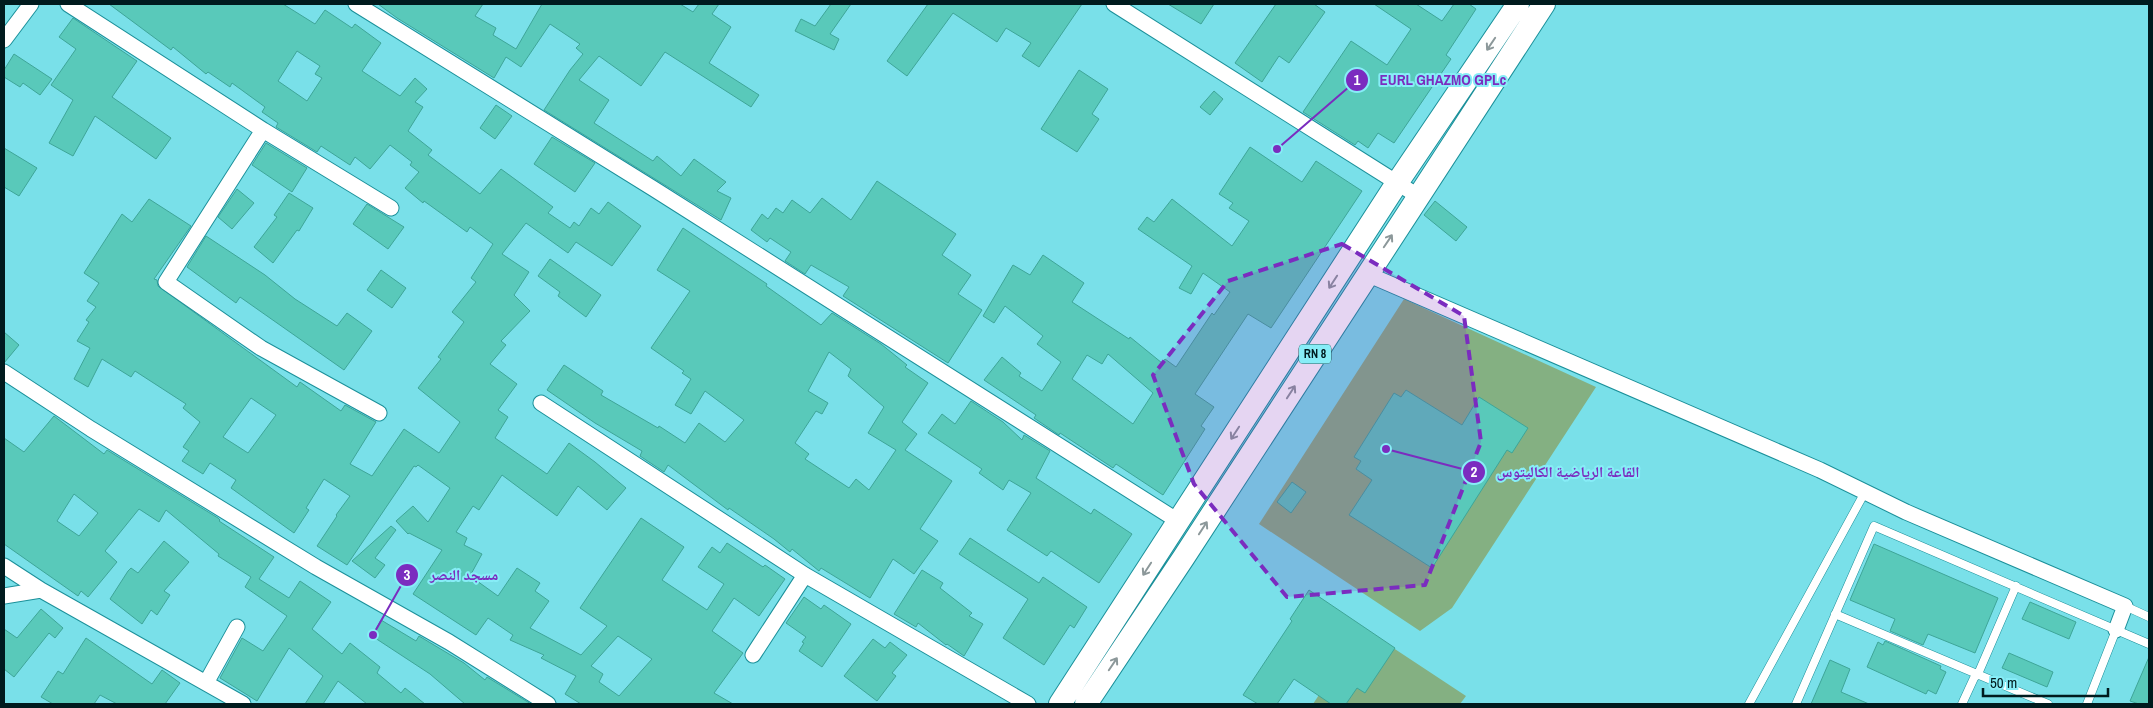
<svg xmlns="http://www.w3.org/2000/svg" width="2153" height="708" font-family="'Archivo Narrow','Noto Naskh Arabic',sans-serif">
<style>
.green{fill:#84b082}
.building{fill:#59c9ba;stroke:#3ea598;fill-rule:evenodd}
.lines{fill:none;stroke-linecap:round;stroke-linejoin:round}
.service-casing{stroke:#1b909a;stroke-width:9}
.minor-casing{stroke:#1b909a;stroke-width:17}
.primary-casing{stroke:#1b909a;stroke-width:24}
.service{stroke:#fff;stroke-width:8}
.minor{stroke:#fff;stroke-width:15}
.primary{stroke:#fff;stroke-width:22}
.oneway{stroke:#8c989a}
.marked{fill:#7b2cbf;fill-opacity:0.2;stroke:#7b2cbf;stroke-width:4;stroke-dasharray:10 6;stroke-linejoin:round}
.labels{text-anchor:middle;stroke-width:4;stroke-linejoin:round;paint-order:stroke}
.shield{fill:#87edf7;stroke:#285a5f;stroke-width:1}
.shield-label{font-size:12px;font-weight:bold;fill:#001b1e}
.leader{fill:none;stroke:#7b2cbf;stroke-width:2}
.callout-dot{fill:#7b2cbf;stroke:#87edf7;stroke-width:2}
.mark-label{font-size:15px;text-anchor:middle;font-weight:bold;fill:#fff}
.callout-label{font-size:15px;text-anchor:middle;font-weight:bold;fill:#7b2cbf;stroke:#87edf7;stroke-width:4;stroke-linejoin:round;paint-order:stroke}
</style>
<rect width="100%" height="100%" fill="#79e0e9"/>
<path class="green" d="M1404,299L1596,387L1452,608L1420,631L1259,524Z
M1363,628L1466,696L1460,704H1313Z"/>
<path class="building" d="M109,4H283L315,24L325,10L352,28L355,24L381,43L362,71L400,96L415,78L427,89L415,102L423,107L408,131L432,150L428,155L480,194L501,169L553,207L548,213L570,228L574,222L579,226L591,208L599,214L608,202L641,226L612,266L576,242L568,253L526,223L502,254L529,272L514,295L530,311L501,341L506,345L490,364L517,384L498,410L508,417L495,438L547,474L569,443L595,462L626,488L607,510L578,486L557,516L502,475L479,510L473,506L456,532L467,538L464,545L482,554L470,576L498,596L517,568L540,583L535,591L549,601L530,628L581,655L607,626L580,608L641,518L684,547L662,580L707,610L724,584L698,567L712,547L720,553L727,543L763,567L765,565L785,579L759,616L734,598L712,631L743,653L714,693L733,704H581L565,694L576,676L541,658L544,655L510,640L513,635L488,618L476,635L413,594L442,550L409,533L408,534L396,521L413,506L428,522L450,488L418,465L416,467L414,466L347,565L317,546L337,516L336,515L350,496L324,479L306,508L309,510L294,533L231,488L236,480L210,463L203,474L182,461L189,451L183,447L200,422L183,408L186,404L135,371L131,377L102,359L88,387L74,379L90,348L77,341L89,322L86,320L96,307L87,301L99,283L84,273L122,214L132,222L149,199L191,226L154,279L157,280L158,286L297,387L300,382L341,411L345,405L376,422L350,464L372,476L404,429L439,453L460,422L418,388L441,359L438,357L464,322L452,312L476,282L471,278L493,244L470,227L467,232L424,201L423,203L405,188L419,172L410,165L412,162L390,145L370,169L355,157L350,165L321,146L317,152L276,127L278,123L262,112L265,107L232,83L230,87L208,72L206,74L173,47L171,50ZM297,51L320,66L315,74L322,78L307,101L278,81ZM251,398L276,415L248,453L223,437ZM618,636L652,659L619,696L599,682L603,674L591,666Z
M378,4H483L475,16L496,28L493,35L516,49L542,4H680L693,12L699,4H719L712,14L731,27L709,63L759,95L751,107L665,52L641,86L599,56L579,80L609,100L594,123L653,161L657,156L681,176L694,159L726,182L717,191L731,198L721,220L544,110L570,70L583,54L576,48L580,44L550,24L521,67L506,57L494,78L397,18Z
M831,4H851L830,34L839,39L834,50L795,31L801,19L815,26Z
M928,4H1082L1039,67L1022,56L1031,43L1006,28L997,42L953,13L907,76L887,61Z
M1168,4H1214L1201,24Z
M1276,4H1314L1325,12L1289,63L1279,56L1262,82L1235,63Z
M1374,4H1416L1442,21L1454,4H1469L1476,9L1446,55L1451,59L1394,143L1378,133L1368,148L1358,141L1355,145L1303,112L1351,41L1387,65L1411,29Z
M73,18L137,61L112,97L171,138L156,159L95,116L73,156L49,143L73,100L51,85L76,49L59,37Z
M14,54L52,79L40,95L23,83L20,87L4,77V70Z
M1079,70L1108,89L1092,114L1099,119L1077,152L1041,129Z
M1214,91L1223,99L1210,115L1200,107Z
M496,105L512,116L495,139L480,128Z
M552,137L595,163L575,192L534,164Z
M266,143L307,168L292,192L252,165Z
M1250,147L1302,182L1316,161L1362,191L1271,328L1248,314L1195,394L1214,407L1201,426L1205,429L1163,495L1116,464L1113,468L1060,433L1059,435L1034,418L1036,415L984,380L1002,357L1021,373L1019,376L1042,391L1061,362L1037,344L1043,336L1005,306L994,323L983,316L1013,265L1030,275L1043,255L1084,283L1072,302L1129,339L1130,337L1162,363L1165,359L1176,367L1212,313L1214,315L1230,292L1203,273L1191,294L1179,288L1192,266L1138,229L1147,217L1154,222L1172,199L1232,246L1249,221L1229,208L1233,203L1219,194ZM1108,354L1153,393L1133,424L1072,379L1087,355L1102,364Z
M4,148L37,168L19,196L4,187Z
M877,181L956,234L942,255L971,275L958,294L982,310L948,363L843,296L849,287L811,265L805,274L785,261L791,252L770,238L767,242L751,230L762,214L768,219L776,208L783,213L792,200L810,213L822,198L851,220Z
M237,189L254,203L232,229L218,217Z
M289,193L313,208L299,231L297,230L273,263L254,247L277,217L274,215Z
M1435,201L1467,227L1456,241L1424,215Z
M367,204L404,227L388,249L353,224Z
M683,228L767,284L766,286L821,325L832,313L881,344L907,365L905,367L928,383L902,422L917,434L905,450L952,481L920,529L938,541L914,574L893,559L870,598L821,568L819,571L792,549L790,552L774,539L729,508L728,510L668,465L664,472L640,456L642,451L595,423L547,390L564,365L603,391L601,395L658,428L659,426L685,443L699,423L725,442L744,420L705,391L691,414L675,405L691,379L682,373L684,371L651,348L690,291L657,270ZM829,352L851,369L848,376L884,407L868,433L896,450L869,490L856,479L849,488L805,459L809,454L795,443L816,411L822,414L828,403L808,391Z
M206,236L265,275L295,299L337,326L347,313L372,331L344,370L240,297L236,303L187,267Z
M550,259L601,295L586,317L558,296L560,292L538,276Z
M381,270L406,288L392,308L367,290Z
M4,332L19,345L4,363Z
M1406,390L1462,425L1479,397L1528,428L1512,453L1507,450L1432,568L1349,515L1372,480L1356,469L1361,461L1354,457L1394,393L1401,397Z
M971,401L1003,422L1022,440L1024,435L1050,451L1036,478L1091,514L1094,509L1132,534L1099,583L1051,551L1047,556L1007,530L1031,493L1009,480L1003,490L979,473L982,469L928,433L942,414L955,424Z
M54,416L104,454L107,450L218,518L220,520L219,521L274,557L259,579L289,598L300,581L331,602L312,629L342,654L350,643L380,667L377,673L401,693L405,688L425,704H367L338,681L323,704H305L323,676L289,648L257,701L220,678L242,638L263,651L287,616L245,587L251,577L218,556L219,554L166,510L159,522L139,509L105,551L117,562L88,597L81,591L78,596L4,544V438L24,452ZM74,494L98,513L79,536L57,521Z
M1292,482L1306,492L1291,513L1277,502Z
M391,526L396,530L375,558L385,565L375,578L352,561Z
M970,538L1039,583L1043,577L1087,607L1074,628L1070,625L1044,665L1003,638L1028,599L959,554Z
M164,541L189,562L164,591L170,595L157,615L151,610L142,624L110,599L128,571L131,568L138,573Z
M1874,544L1998,598L1975,653L1928,634L1923,645L1890,631L1895,619L1850,600Z
M922,570L943,583L940,588L972,613L969,616L983,624L964,656L947,644L946,645L918,623L916,627L894,614Z
M1309,590L1395,648L1365,693L1357,688L1346,704H1331L1294,679L1277,704H1258L1243,695L1292,621L1290,619Z
M804,597L821,609L824,605L851,624L822,667L799,651L804,643L802,642L806,637L786,623Z
M2030,602L2076,622L2069,639L2022,619Z
M41,609L63,628L55,638L49,633L14,677L4,669V629L17,638Z
M381,620L416,641L419,636L464,663L485,680L487,677L531,704H465L430,674L372,636Z
M86,638L152,684L162,670L180,683L165,704H117L100,695L94,704H53L41,697L58,671L63,674Z
M873,639L885,648L890,642L907,655L892,673L896,676L877,701L844,676Z
M1885,641L1941,666L1940,669L1946,672L1936,694L1928,690L1926,694L1867,667L1878,642L1883,645Z
M2009,653L2053,672L2047,687L2002,668Z
M2149,657V704H2139L2130,701Z
M1830,660L1850,669L1841,692L1869,704H1811Z"/>
<g class="lines">
<defs>
<path id="service" d="M2125,606L2149,617
M1835,614L2048,704
M1749,704L1865,492
M1796,704L1874,526L2149,644
M1962,704L1974,678L1978,674L2016,586
M2087,704L2116,630"/>
<path id="minor" d="M68,4L263,130L391,208
M356,4L654,189L1178,521
M1114,4L1418,196
M4,40L31,4
M263,130L166,282L261,348L379,413
M1367,274L1820,470L1906,512L2125,606L2116,630
M4,372L91,429L316,567L449,642L548,704
M541,403L805,575L1028,704
M4,566L41,590L243,704
M4,596L41,590
M753,655L805,575
M206,683L237,627"/>
<path id="primary" d="M1060,704L1397,183L1518,4
M1086,704L1184,557L1544,4"/>
</defs>
<use href="#service" class="service-casing"/>
<use href="#minor" class="minor-casing"/>
<use href="#primary" class="primary-casing"/>
<use href="#service" class="service"/>
<use href="#minor" class="minor"/>
<use href="#primary" class="primary"/>
</g>
<defs><path id="oneway-shaft" d="M-6 0H5M1.5-3L5.5 0L1.5 3" fill="none" stroke-width="1.6" stroke-linecap="round" stroke-linejoin="round" transform="scale(1.25)"/></defs>
<g class="oneway">
<use href="#oneway-shaft" transform="translate(1491 44) rotate(124)"/>
<use href="#oneway-shaft" transform="translate(1388 241) rotate(-56)"/>
<use href="#oneway-shaft" transform="translate(1333 282) rotate(123)"/>
<use href="#oneway-shaft" transform="translate(1291 392) rotate(-57)"/>
<use href="#oneway-shaft" transform="translate(1235 433) rotate(123)"/>
<use href="#oneway-shaft" transform="translate(1203 528) rotate(-57)"/>
<use href="#oneway-shaft" transform="translate(1147 569) rotate(123)"/>
<use href="#oneway-shaft" transform="translate(1113 664) rotate(-56)"/>
</g>
<path class="marked" d="M1342,244L1464,316L1481,442L1425,585L1287,597L1194,484L1153,375L1228,281Z"/>
<g class="labels">
<rect class="shield" x="1299" y="344.5" width="32" height="19" rx="4"/>
<g class="shield-label">
<text x="1315" y="358">RN 8</text>
</g>
</g>
<path class="leader" d="M1277 149L1357 80M1386 449L1474 472M373 635L407 575"/>
<g class="callout-dot">
<circle cx="1277" cy="149" r="5"/>
<circle cx="1386" cy="449" r="5"/>
<circle cx="373" cy="635" r="5"/>
<circle cx="1357" cy="80" r="12"/>
<circle cx="1474" cy="472" r="12"/>
<circle cx="407" cy="575" r="12"/>
</g>
<g class="mark-label">
<text x="1357" y="85">1</text>
<text x="1474" y="477">2</text>
<text x="407" y="580">3</text>
</g>
<g class="callout-label">
<text x="1443" y="85">EURL GHAZMO GPLc</text>
<text x="1568" y="477">القاعة الرياضية الكاليتوس</text>
<text x="464" y="580">مسجد النصر</text>
</g>
<rect width="2153" height="708" fill="none" stroke="#001b1e" stroke-width="10"/>
<path d="M1983 688v8h125v-8" fill="none" stroke="#001b1e" stroke-width="2.5"/>
<text x="1990" y="688" font-size="15" fill="#001b1e" stroke="#87edf7" stroke-width="4" paint-order="stroke">50 m</text>
</svg>
